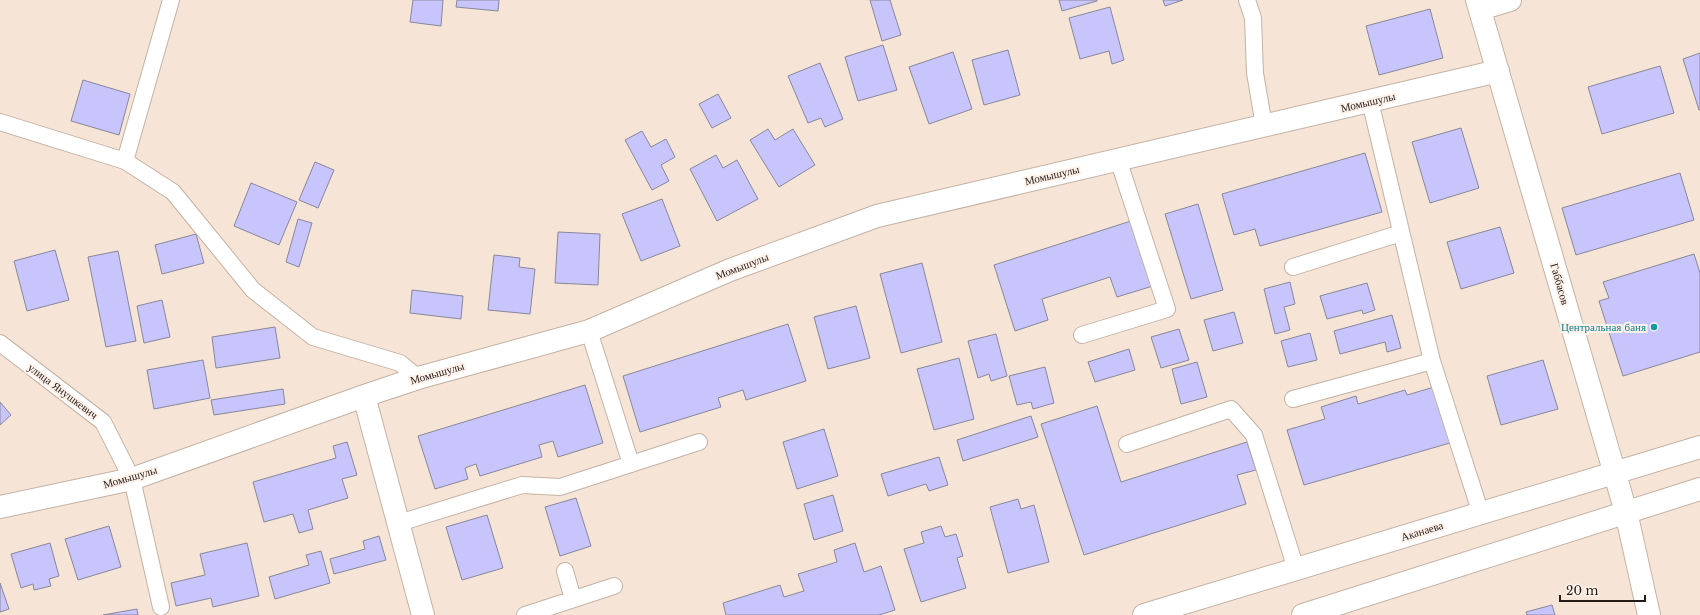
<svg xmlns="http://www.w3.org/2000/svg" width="1700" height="615" font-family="'Libre Baskerville',serif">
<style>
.building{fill:#c8c5fc;stroke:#88879a}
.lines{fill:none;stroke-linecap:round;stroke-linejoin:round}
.service-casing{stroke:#c3b2a5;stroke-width:18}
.minor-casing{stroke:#c3b2a5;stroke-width:24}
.tertiary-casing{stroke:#c3b2a5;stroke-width:24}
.service{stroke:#fff;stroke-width:16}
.minor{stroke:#fff;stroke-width:22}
.tertiary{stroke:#fff;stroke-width:22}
.culture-dot{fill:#0f9aa8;stroke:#fef2ea;stroke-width:1.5}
.labels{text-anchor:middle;stroke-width:4;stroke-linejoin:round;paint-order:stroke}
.street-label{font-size:11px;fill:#221b16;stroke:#fef2ea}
.culture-label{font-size:11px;fill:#0d838f;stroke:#fef2ea;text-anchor:end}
</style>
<rect width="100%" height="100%" fill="#f6e4d6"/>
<path class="building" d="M413,0H443L441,26L410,22Z
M457,0H499L498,11L456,7Z
M870,0H890L901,35L882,41Z
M1059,0H1097V1L1062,11Z
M1163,0H1183L1165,6Z
M1110,7L1124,60L1112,64L1109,51L1080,59L1069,18Z
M1430,9L1443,58L1379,75L1366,26Z
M883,45L897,90L858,101L845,57Z
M1008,50L1020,95L984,105L972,60Z
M953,52L972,109L929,124L909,67Z
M1700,53V110H1699L1683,59Z
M820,63L843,119L825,127L821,118L808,123L788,76Z
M1660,66L1674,113L1602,134L1588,87Z
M83,80L130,94L119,135L71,121Z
M718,94L731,118L712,128L699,104Z
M1461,128L1479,188L1430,203L1412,142Z
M768,129L775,140L793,129L815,165L779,187L750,140Z
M642,131L651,147L666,139L675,157L661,165L669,181L652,190L625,140Z
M1365,153L1382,212L1260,246L1255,229L1234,235L1222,194Z
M716,155L723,168L737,160L758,199L717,221L690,169Z
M315,162L334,170L318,208L299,200Z
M1680,173L1694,220L1576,255L1562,208Z
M251,183L297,202L279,245L234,226Z
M662,199L680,246L641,261L622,214Z
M1198,204L1223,290L1191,299L1165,214Z
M298,219L312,223L299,267L286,262Z
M1134,220L1156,285L1117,297L1110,277L1042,299L1048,320L1015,331L994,265Z
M1500,227L1514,273L1461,289L1447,242Z
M558,232L600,234L598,285L555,283Z
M196,234L204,263L162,274L155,245Z
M55,250L69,300L27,311L14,261Z
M118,251L136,341L106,347L88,257Z
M1694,254L1700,273V352L1623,376L1599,301L1609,298L1603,282Z
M494,255L520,258L519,267L535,269L530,314L488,310Z
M922,263L942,342L901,353L880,274Z
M1290,282L1295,304L1284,307L1290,330L1275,334L1264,289Z
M1367,283L1375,310L1363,314L1362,310L1327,319L1320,296Z
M412,290L463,296L461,319L410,313Z
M162,300L170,337L144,343L137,306Z
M856,306L870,358L828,369L814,317Z
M1234,312L1243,343L1213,351L1204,320Z
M1392,315L1401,348L1387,352L1385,342L1340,354L1334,331Z
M788,324L806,381L746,400L743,390L718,398L721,407L640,432L623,376Z
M275,327L280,358L216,368L212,337Z
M1179,329L1189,360L1161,368L1151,337Z
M1310,333L1317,360L1288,367L1281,341Z
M996,334L1007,376L991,381L989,374L978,378L968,341Z
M1129,349L1135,370L1095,382L1088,362Z
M959,358L974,419L934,430L917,369Z
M203,360L210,398L154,409L147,370Z
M1543,360L1558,409L1501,425L1487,376Z
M1197,362L1207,397L1181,404L1172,369Z
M1045,367L1054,403L1033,409L1031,402L1017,405L1009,376Z
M585,385L603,443L558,457L553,441L539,445L542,457L480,476L476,464L465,468L468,479L435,489L418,436Z
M1434,387L1450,443L1304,485L1287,430L1325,419L1321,407L1356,396L1358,404L1405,390L1407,395Z
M283,389L285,404L214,415L211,400Z
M0,402L11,415L0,425Z
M1097,406L1121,482L1247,442L1256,470L1237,475L1246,504L1084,555L1041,424Z
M1031,416L1038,437L963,461L957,440Z
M824,429L838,476L797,489L783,442Z
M347,442L357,475L342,479L348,498L308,510L313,529L299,533L293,514L264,522L253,482L336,458L333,446Z
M939,457L948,485L929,491L926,484L888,496L881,474Z
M833,495L843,531L814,540L804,504Z
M576,498L591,546L560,556L545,507Z
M1018,499L1021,509L1034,505L1049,562L1008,573L990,507Z
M487,515L503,568L462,580L446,527Z
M109,526L121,567L78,580L65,539Z
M941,526L945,537L956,534L963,556L957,558L966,588L921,602L904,549L924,543L921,532Z
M379,536L386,560L334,574L330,559L365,549L363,541Z
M50,543L59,576L49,579L51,586L34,590L33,584L21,588L11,554Z
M247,543L259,596L213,607L211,598L176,606L171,583L205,575L200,554Z
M855,543L864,572L881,566L895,610L879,615H726L723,603L780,585L784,597L804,591L798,574L837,562L834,550Z
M321,551L330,583L275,599L269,577L309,565L306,555Z
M0,583L9,609L0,612Z
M1552,605L1555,615H1527L1526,612Z
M137,609L138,615H103Z"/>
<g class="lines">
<defs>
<path id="service" d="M1247,0L1253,18L1255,73L1264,126
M1370,101L1432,361L1481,514
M0,122L125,161L173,192L253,290L313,337L400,363L418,378
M125,161L171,0
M1293,267L1401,233
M589,331L631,464
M1082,335L1167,309L1118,159
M0,343L103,422L132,479L161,607
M1293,399L1432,361
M1127,444L1231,409L1254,435L1296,569
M399,523L522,485L560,487L699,442
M565,571L573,599
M525,615L614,586"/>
<path id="minor" d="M364,396L423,615
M0,507L132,479L364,396L418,378L589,331L730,270L877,216L1498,71"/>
<path id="tertiary" d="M1477,0L1626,512L1649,615
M1480,9L1510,0
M1144,615L1700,447
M1303,615L1700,489"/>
</defs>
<use href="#service" class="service-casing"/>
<use href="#minor" class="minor-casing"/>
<use href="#tertiary" class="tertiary-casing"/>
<use href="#service" class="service"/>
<use href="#minor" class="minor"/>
<use href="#tertiary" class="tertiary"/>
</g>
<circle class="culture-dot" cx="1654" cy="327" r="4"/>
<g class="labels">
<g class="street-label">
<text transform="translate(1368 102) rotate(-13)" y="4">Момышулы</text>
<text transform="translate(1052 175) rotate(-13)" y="4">Момышулы</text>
<text transform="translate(742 266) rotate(-21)" y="4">Момышулы</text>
<text transform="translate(1560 284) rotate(74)" y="4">Габбасов</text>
<text transform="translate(437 373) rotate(-16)" y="4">Момышулы</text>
<text transform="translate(63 391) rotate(37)" y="4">улица Янушкевич</text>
<text transform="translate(130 477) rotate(-16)" y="4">Момышулы</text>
<text transform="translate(1422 531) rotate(-17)" y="4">Аканаева</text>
</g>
<g class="culture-label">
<text x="1646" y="331">Центральная баня</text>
</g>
</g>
<path d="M1560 595v6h85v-6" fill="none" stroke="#221b16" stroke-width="2"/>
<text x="1566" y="595" font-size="12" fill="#221b16" stroke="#fef2ea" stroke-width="3" paint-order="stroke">20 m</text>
</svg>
